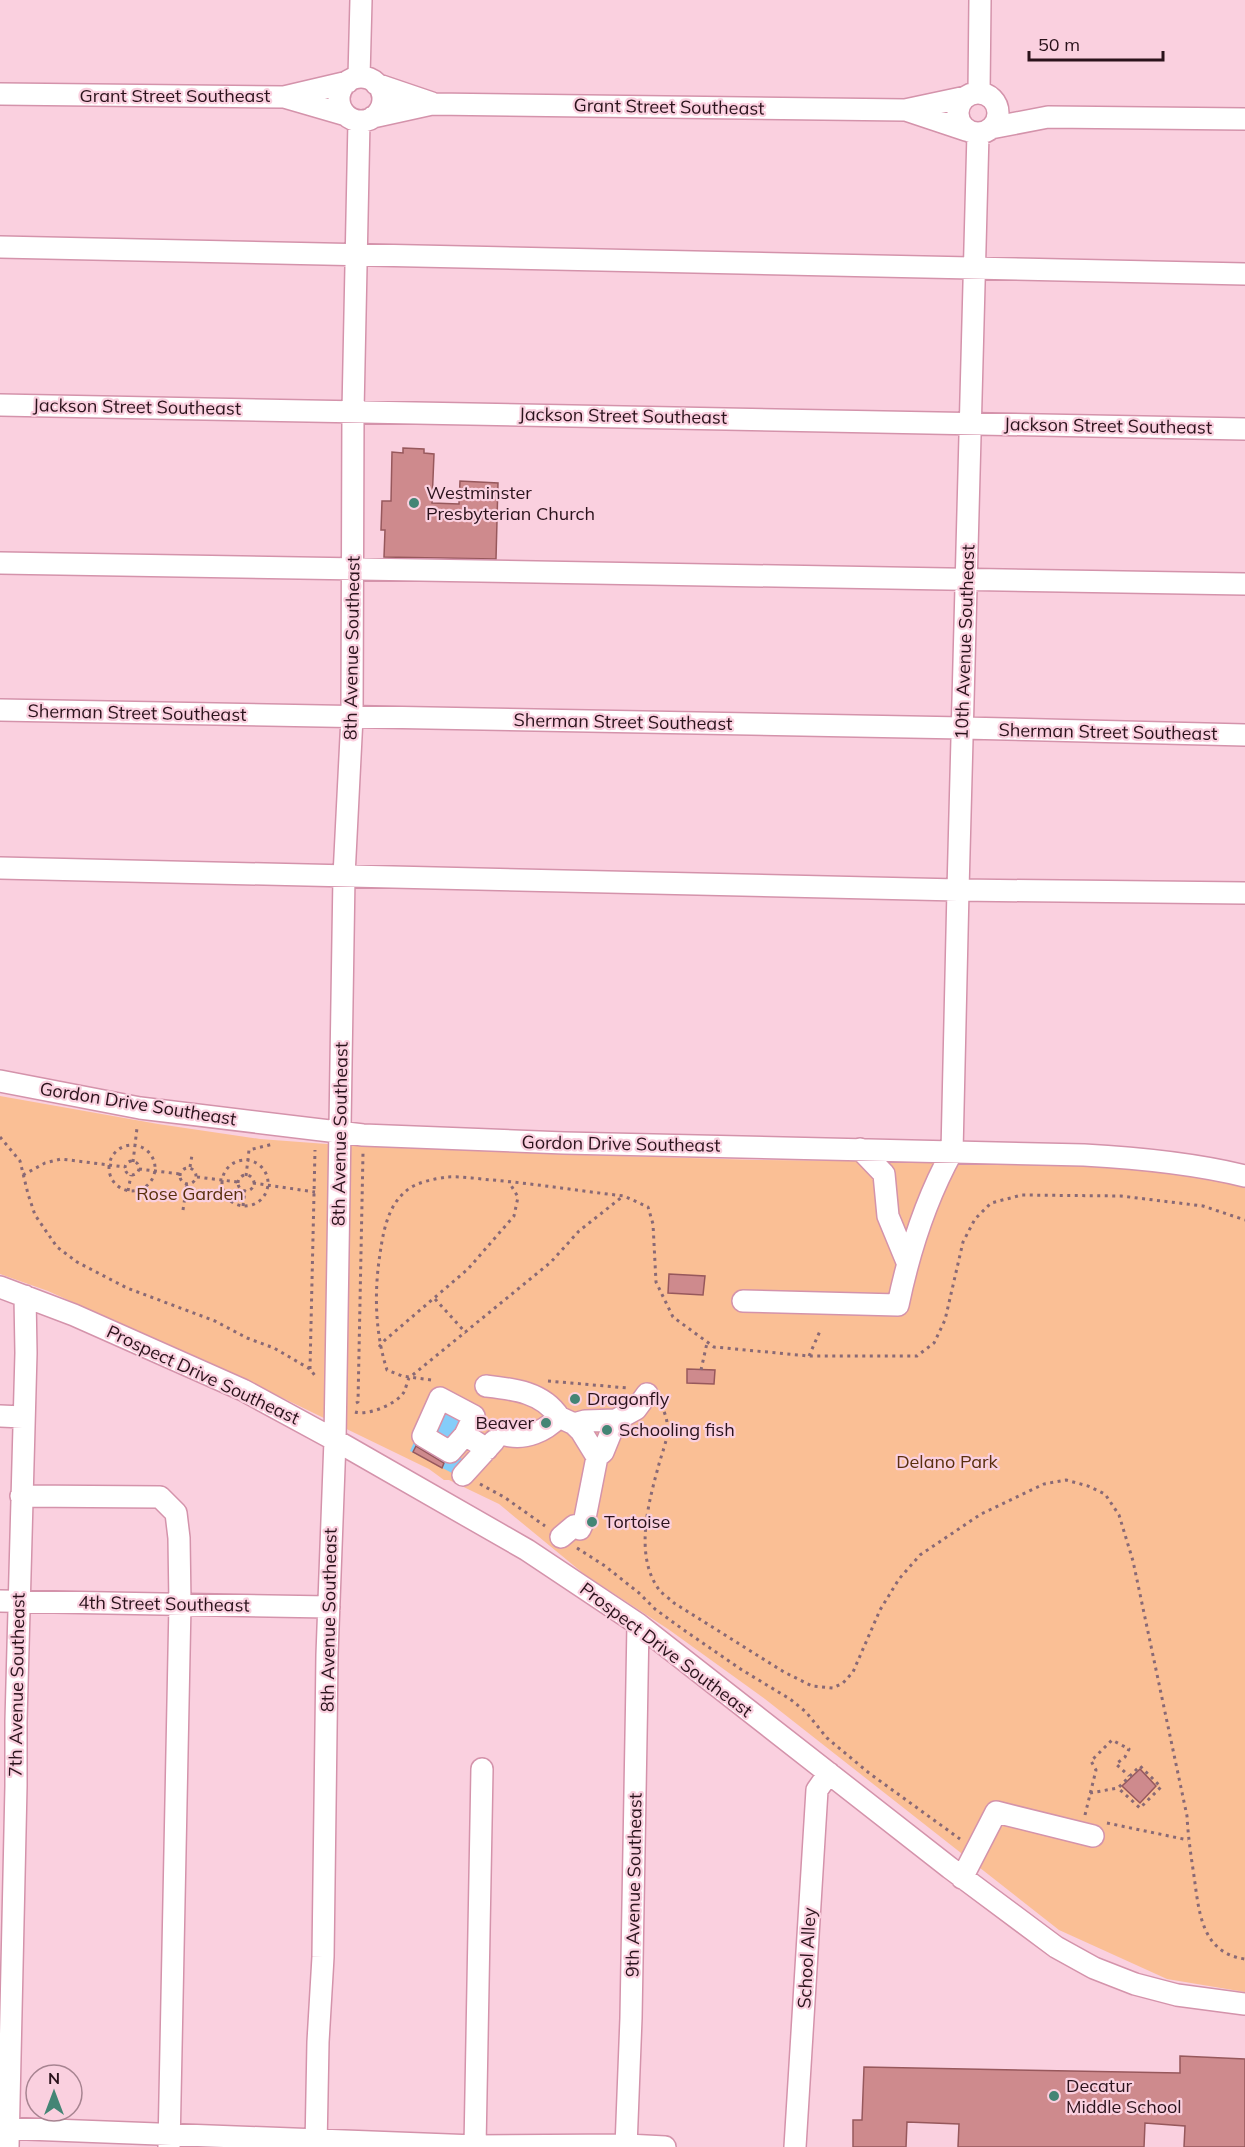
<svg xmlns="http://www.w3.org/2000/svg" width="1245" height="2147" font-family="Mulish,sans-serif">
<style>
.green{fill:#fabf95}
.water{fill:#84cdf9}
.building{fill:#ce8a8d;stroke:#97585c;stroke-width:1.5}
.lines{fill:none;stroke-linecap:round;stroke-linejoin:round}
.minor-casing{stroke:#d493ab;stroke-width:24}
.path{stroke:#896975;stroke-width:3;stroke-dasharray:3 4.5;stroke-linecap:butt}
.minor{stroke:#fff;stroke-width:21}
.poi-dot{fill:#448575;stroke:#fad0df;stroke-width:2}
.labels{text-anchor:middle;stroke-width:4.5;stroke-linejoin:round;paint-order:stroke}
.street-label{font-size:18px;fill:#2a121b;stroke:#fad0df}
.poi-label{font-size:18px;fill:#2a121b;stroke:#fad0df;text-anchor:start}
.park-label{font-size:18px;fill:#592f0d;stroke:#fad0df}
</style>
<rect width="100%" height="100%" fill="#fad0df"/>
<path class="green" d="M0,1096L158,1124L260,1139L340,1145L458,1147L586,1155L757,1160L1065,1163L1154,1168L1245,1184V1992L1167,1979L1059,1930L765,1699L668,1629L584,1574L499,1504L449,1480H444L429,1469L258,1386L48,1291L0,1274Z"/>
<path class="water" d="M439,1388L463,1401L456,1454L462,1459L452,1473L410,1451Z"/>
<path class="building" d="M403,448L424,449V453L434,454L432,503L459,504L460,481L498,483L496,559L384,557L385,530H381L382,501H391L392,452L403,453Z
M669,1274L705,1276L703,1295L668,1293Z
M687,1369L715,1370L714,1384L687,1383Z
M416,1446L444,1463L442,1468L413,1452Z
M1140,1769L1156,1786L1140,1803L1122,1786Z
M1180,2056L1245,2059V2147H1184L1185,2126L1145,2123L1144,2147H958L959,2124L907,2122L906,2147H853V2120H862L864,2067L1180,2073Z"/>
<g class="lines">
<defs>
<path id="minor" d="M359,77L361,0
M339 99a22 22 0 1 1 44 0a22 22 0 1 1-44 0Z
M376,84L432,103
M979,93L980,0
M958 113a20 20 0 1 1 40 0a20 20 0 1 1-40 0Z
M0,94L284,97L348,82
M284,97L346,115
M906,110L966,130
M373,117L432,104L905,110L966,97
M991,128L1048,117L1245,119
M0,247L1245,274
M0,405L1245,429
M0,563L1245,584
M0,710L963,728L1245,735
M0,868L958,890L1245,893
M0,1081L140,1108L363,1135L564,1143L1084,1155C1139,1158 1192,1163 1245,1176
M860,1149L884,1174L888,1216L907,1262
M0,1287L74,1315L243,1390L335,1440L527,1550L638,1624L950,1868L1056,1947L1094,1968L1135,1984L1177,1995L1245,2004
M743,1301L898,1305C909,1252 926,1199 952,1152L958,890L978,133
M486,1386C513,1389 543,1392 559,1417
M0,1416L23,1417
M574,1424L585,1421L616,1420
M465,1435L474,1416L440,1398L423,1436L450,1452L465,1435L487,1449
M506,1435C526,1440 545,1431 559,1417L574,1424L581,1431L597,1457L585,1518L580,1529L574,1526L561,1537
M597,1457L603,1452L616,1420L636,1409L647,1394
M463,1475L494,1441
M21,1496L160,1497L176,1513L179,1538L180,1604L169,2147
M0,1601L329,1607
M962,1878L996,1812L1093,1836
M0,2128L475,2146L627,2145L665,2147
M8,2147L16,1786V1721L26,1353L25,1296
M316,2147L318,2042L323,1957L327,1655L335,1440L344,876L352,717L353,411L359,121
M475,2147L482,1769
M626,2147L631,2018L638,1624
M795,2147L817,1790L829,1773"/>
</defs>
<use href="#minor" class="minor-casing"/>
<path class="path" d="M0,1137L20,1161L28,1194L35,1215L57,1247L77,1262L127,1288L215,1321L247,1338L274,1348L310,1369L316,1377
M109 1168a23 23 0 1 1 46 0a23 23 0 1 1-46 0Z
M222 1183a23 23 0 1 1 46 0a23 23 0 1 1-46 0Z
M125 1168a7 7 0 1 1 14 0a7 7 0 1 1-14 0Z
M133,1162L137,1128
M190,1167L192,1155
M180 1176a8 8 0 1 1 16 0a8 8 0 1 1-16 0Z
M139,1169L180,1174
M23,1175L45,1163L61,1159L125,1167
M238 1183a8 8 0 1 1 16 0a8 8 0 1 1-16 0Z
M246,1176L249,1150L273,1144
M197,1177L238,1182
M253,1183L315,1192
M128,1191L131,1175
M243,1206L245,1190
M183,1210L187,1184
M435,1299L466,1333
M379,1347L385,1340L468,1269L514,1216L518,1197L509,1182
M809,1356L820,1331
M310,1369L315,1150
M701,1370L707,1343
M431,1380L402,1376L387,1370C375,1333 374,1292 380,1254C383,1232 388,1206 405,1192C415,1182 434,1179 447,1177C462,1176 478,1179 493,1180C537,1184 580,1191 624,1196L648,1207L653,1224L656,1282L673,1317L714,1347L809,1356H917L934,1343L945,1320L963,1242L975,1219L991,1203L1022,1195L1121,1196L1203,1206L1245,1220
M548,1381L628,1388
M356,1403L358,1402L363,1153
M661,1405C673,1428 666,1440 659,1464C649,1501 633,1556 660,1591C664,1595 670,1599 674,1603L784,1672L812,1686L833,1688L843,1683L853,1672L880,1610L899,1579L920,1555L981,1514L1044,1484L1066,1480L1088,1486L1105,1494L1119,1515L1133,1561L1187,1816C1188,1836 1191,1856 1194,1876C1199,1911 1201,1953 1245,1959
M355,1412C368,1416 397,1404 404,1392C406,1388 407,1382 409,1378L551,1262L579,1231L622,1197
M480,1484L504,1497L545,1526
M577,1548L605,1566L639,1593L655,1609L681,1628L742,1670L790,1699L806,1712L827,1738L869,1773L960,1839
M1090,1793L1118,1788L1140,1766L1161,1787L1140,1808L1118,1788
M1085,1815L1096,1770L1091,1761L1112,1740L1129,1749L1125,1757L1116,1764L1129,1776
M1107,1823L1188,1840"/>
<use href="#minor" class="minor"/>
</g>
<g class="poi-dot">
<circle cx="414" cy="503" r="6"/>
<circle cx="575" cy="1399" r="6"/>
<circle cx="546" cy="1423" r="6"/>
<circle cx="607" cy="1430" r="6"/>
<circle cx="592" cy="1522" r="6"/>
<circle cx="1054" cy="2096" r="6"/>
</g>
<g class="labels">
<g class="street-label">
<text x="175" y="102">Grant Street Southeast</text>
<text transform="translate(669 107) rotate(1)" y="6">Grant Street Southeast</text>
<text transform="translate(137 407) rotate(1)" y="6">Jackson Street Southeast</text>
<text transform="translate(623 416) rotate(1)" y="6">Jackson Street Southeast</text>
<text transform="translate(1108 426) rotate(1)" y="6">Jackson Street Southeast</text>
<text transform="translate(965 642) rotate(-88)" y="6">10th Avenue Southeast</text>
<text transform="translate(352 648) rotate(-89)" y="6">8th Avenue Southeast</text>
<text transform="translate(137 713) rotate(1)" y="6">Sherman Street Southeast</text>
<text transform="translate(623 722) rotate(1)" y="6">Sherman Street Southeast</text>
<text transform="translate(1108 732) rotate(1)" y="6">Sherman Street Southeast</text>
<text transform="translate(138 1104) rotate(9)" y="6">Gordon Drive Southeast</text>
<text transform="translate(340 1134) rotate(-89)" y="6">8th Avenue Southeast</text>
<text transform="translate(621 1144) rotate(1)" y="6">Gordon Drive Southeast</text>
<text transform="translate(203 1375) rotate(25)" y="6">Prospect Drive Southeast</text>
<text transform="translate(164 1604) rotate(1)" y="6">4th Street Southeast</text>
<text transform="translate(329 1620) rotate(-89)" y="6">8th Avenue Southeast</text>
<text transform="translate(666 1650) rotate(37)" y="6">Prospect Drive Southeast</text>
<text transform="translate(17 1685) rotate(-89)" y="6">7th Avenue Southeast</text>
<text transform="translate(634 1885) rotate(-89)" y="6">9th Avenue Southeast</text>
<text transform="translate(807 1958) rotate(-87)" y="6">School Alley</text>
</g>
<g class="poi-label">
<text x="426" y="499">Westminster<tspan x="426" dy="21">Presbyterian Church</tspan></text>
<text x="587" y="1405">Dragonfly</text>
<text x="534" y="1429" text-anchor="end">Beaver</text>
<text x="619" y="1436">Schooling fish</text>
<text x="604" y="1528">Tortoise</text>
<text x="1066" y="2092">Decatur<tspan x="1066" dy="21">Middle School</tspan></text>
</g>
<g class="park-label">
<text x="190" y="1200">Rose Garden</text>
<text x="947" y="1468">Delano Park</text>
</g>
</g>
<g transform="translate(54 2093)"><circle r="28" fill="#fad0df" stroke="#a78491" stroke-width="1.5"/>
<path d="M0-4.5L10 22L0 15L-10 22Z" fill="#448575"/>
<text y="-9" font-size="16" font-weight="bold" text-anchor="middle" fill="#2a121b">N</text>
</g>
<path d="M1029 51v9h134v-9" fill="none" stroke="#2a121b" stroke-width="3"/>
<text x="1038" y="51" font-size="18" fill="#2a121b" stroke="#fad0df" stroke-width="4.5" paint-order="stroke">50 m</text>
</svg>
